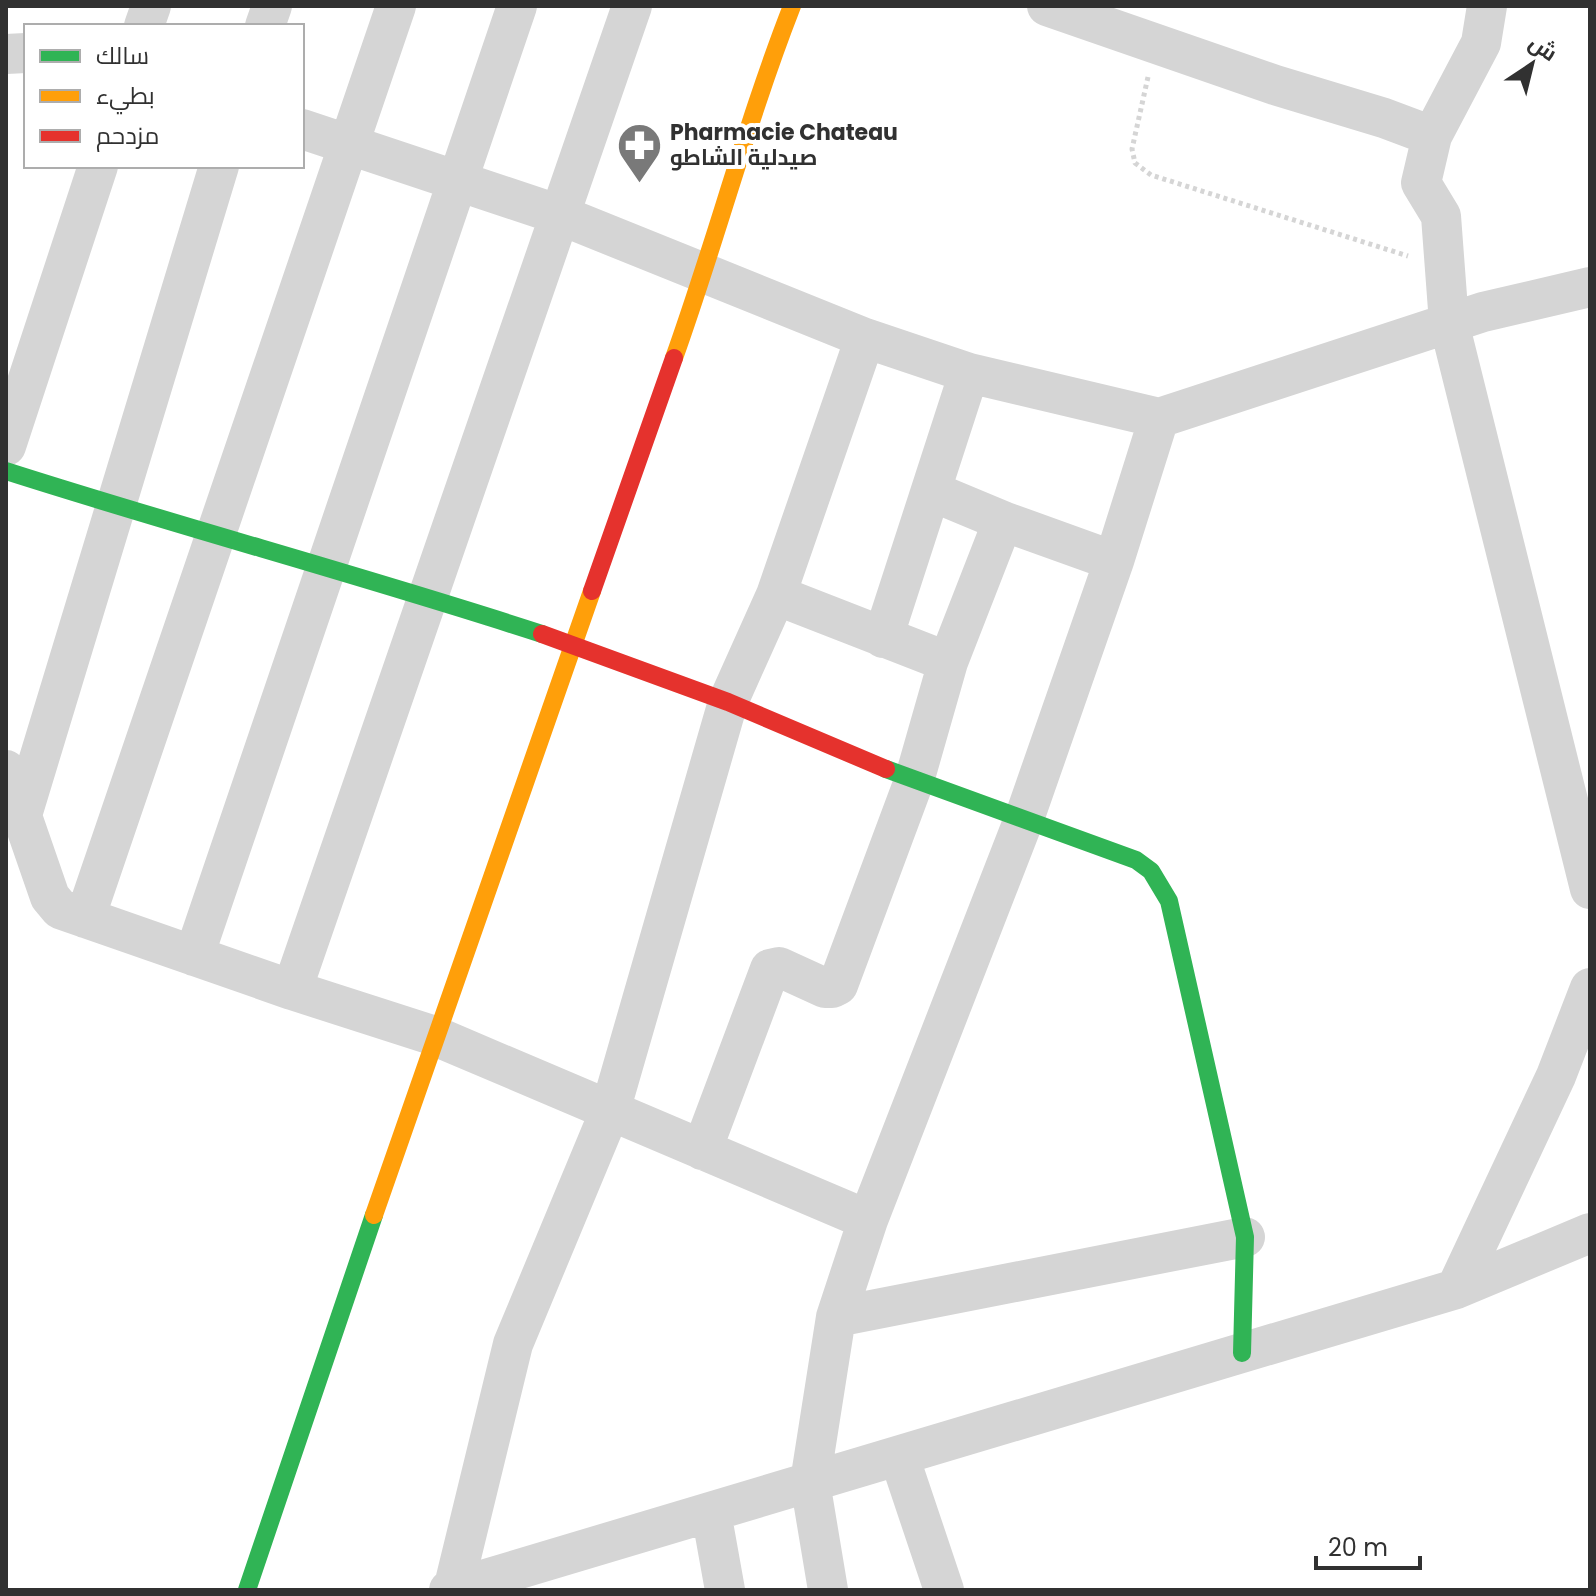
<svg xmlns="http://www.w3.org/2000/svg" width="1596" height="1596" font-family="Poppins,Cairo,sans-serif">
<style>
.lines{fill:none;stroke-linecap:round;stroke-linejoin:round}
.path{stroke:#d5d5d5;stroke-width:5;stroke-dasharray:4 4;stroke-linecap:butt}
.street{stroke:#d5d5d5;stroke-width:40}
.fast{stroke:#30b455;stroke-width:18}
.slow{stroke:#ff9f0a;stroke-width:18}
.jam{stroke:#e5322d;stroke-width:18}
.labels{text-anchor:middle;stroke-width:8;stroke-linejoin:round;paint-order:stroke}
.poi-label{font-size:22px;font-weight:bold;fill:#313131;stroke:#fff;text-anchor:start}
</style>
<rect width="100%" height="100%" fill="#fff"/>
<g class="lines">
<path class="path" d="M1148,77L1132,149L1135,163L1151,175L1408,256"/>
<path class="street" d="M1047,6L1275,85L1384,118L1432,136
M1487,6L1481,43L1432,136L1421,183L1441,216L1449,323L1590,889
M144,26L151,6
M265,26L272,6
M6,54L26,53
M302,129L560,215L865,338L969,373L1159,418L1483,312L1590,287
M6,446L98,166
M931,491L1003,521L1114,561
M776,595L948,662L1003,521
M883,638L969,373
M6,770L50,897L60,909L292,990L435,1036L868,1220
M22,815L219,166
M85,918L396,6
M194,956L517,6
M292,990L632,6
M702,1150L770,969L779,967L825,988H832L838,985L914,781L948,662
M1456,1289L1556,1076L1590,988
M836,1317L1245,1237
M899,1456L944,1590
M711,1512L725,1590
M449,1590L1456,1289L1590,1233
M453,1590L513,1344L610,1111L728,702L776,595L865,338
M828,1590L810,1482L836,1317L868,1220L1024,819L1114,561L1159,418"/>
<path class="fast" d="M6,471C184,528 364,576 542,634
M886,769L1136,860L1151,871L1169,901L1245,1237L1242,1353
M247,1590L374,1215"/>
<path class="slow" d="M674,358C716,241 747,121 792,6
M374,1215L592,591"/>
<path class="jam" d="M592,591L674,358
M542,634L728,702L886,769"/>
</g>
<defs>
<symbol id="pharmacy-pin" viewBox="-11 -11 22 30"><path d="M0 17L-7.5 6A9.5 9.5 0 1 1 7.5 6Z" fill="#797979" stroke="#fff"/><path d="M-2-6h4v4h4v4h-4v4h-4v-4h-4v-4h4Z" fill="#fff"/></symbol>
</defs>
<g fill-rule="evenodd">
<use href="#pharmacy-pin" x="614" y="120" width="51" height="69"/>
</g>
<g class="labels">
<g class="poi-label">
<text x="670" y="140">Pharmacie Chateau<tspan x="670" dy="25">صيدلية الشاطو</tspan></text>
</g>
</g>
<rect width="1596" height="1596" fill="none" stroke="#313131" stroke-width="16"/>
<rect x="24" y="24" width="280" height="144" fill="#ffffff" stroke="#adadad" stroke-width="2"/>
<rect x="40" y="50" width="40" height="12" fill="#30b455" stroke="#adadad" stroke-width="2"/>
<text x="96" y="64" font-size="24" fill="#313131">سالك</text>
<rect x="40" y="90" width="40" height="12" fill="#ff9f0a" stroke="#adadad" stroke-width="2"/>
<text x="96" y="104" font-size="24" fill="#313131">بطيء</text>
<rect x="40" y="130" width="40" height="12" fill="#e5322d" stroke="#adadad" stroke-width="2"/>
<text x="96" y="144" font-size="24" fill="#313131">مزدحم</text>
<g transform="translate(1532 64) rotate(35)" stroke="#ffffff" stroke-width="6" paint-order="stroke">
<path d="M0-6L14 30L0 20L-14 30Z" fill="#313131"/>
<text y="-12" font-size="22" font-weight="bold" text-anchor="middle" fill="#313131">ش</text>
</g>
<path d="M1316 1556v12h104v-12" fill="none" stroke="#313131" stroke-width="4"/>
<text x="1328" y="1556" font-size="24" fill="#313131" stroke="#ffffff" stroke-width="6" paint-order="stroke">20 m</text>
</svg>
